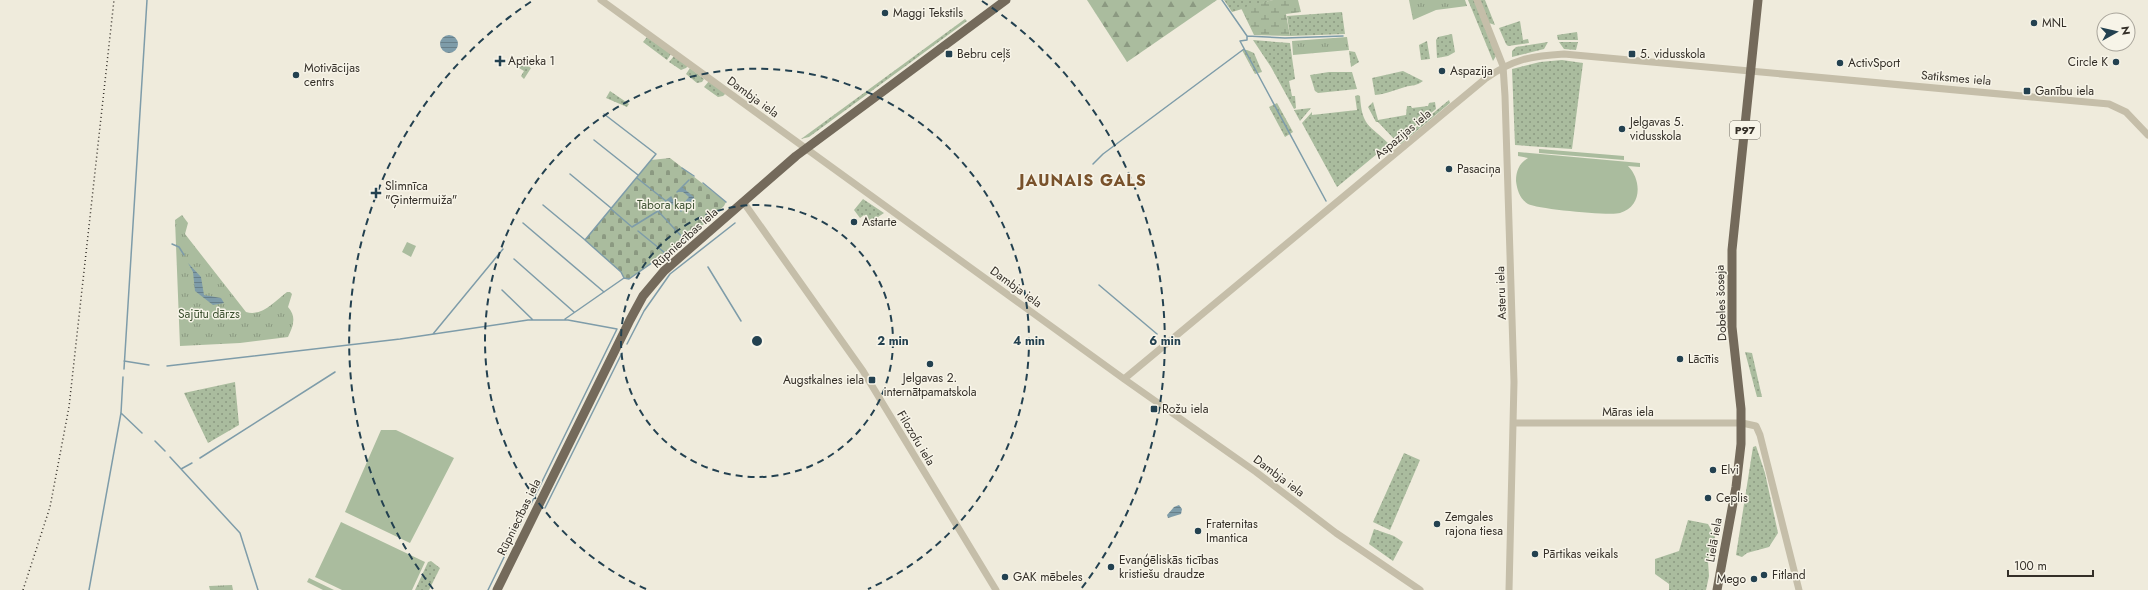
<svg xmlns="http://www.w3.org/2000/svg" width="2148" height="590" font-family="Jost,sans-serif">
<style>
.grass{fill:url(#grass-dots)}
.forest{fill:url(#forest-firs)}
.wetland{fill:url(#wetland-marsh)}
.cemetery{fill:url(#cemetery-stones)}
.park{fill:url(#park-tufts)}
.pitch{fill:#aabc9e}
.water{fill:url(#water-rules)}
.lines{fill:none;stroke-linecap:round;stroke-linejoin:round}
.stream{stroke:#7e9ca9;stroke-width:1.5}
.minor{stroke:#c5bea9;stroke-width:7}
.major{stroke:#746a5b;stroke-width:9}
.rail{stroke:#342f28;stroke-width:1.5;stroke-dasharray:1 3;stroke-linecap:butt}
.ring{fill:none;stroke:#234150;stroke-width:2;stroke-dasharray:7 5}
.poi-dot{fill:#234150;stroke:#f7f4e8;stroke-width:1.5}
.labels{text-anchor:middle;stroke-width:3;stroke-linejoin:round;paint-order:stroke}
.shield{fill:#f7f4e8;stroke:#6e6a62;stroke-width:1}
.shield-label{font-size:11px;font-weight:bold;fill:#342f28}
.poi-label{font-size:12px;fill:#342f28;stroke:#f7f4e8;text-anchor:start}
.street-label{font-size:12px;fill:#342f28;stroke:#f7f4e8}
.park-label{font-size:12px;fill:#3b4f2f;stroke:#f7f4e8}
.district-label{font-size:16px;font-weight:bold;letter-spacing:1px;fill:#79522b;stroke:#f7f4e8}
.centre{fill:#234150;stroke:#f7f4e8;stroke-width:2}
.ring-label{font-size:12px;text-anchor:middle;font-weight:bold;fill:#234150;stroke:#f7f4e8;stroke-width:3;stroke-linejoin:round;paint-order:stroke}
</style>
<defs>
<pattern id="grass-dots" width="8" height="8" patternUnits="userSpaceOnUse"><rect width="8" height="8" fill="#aabc9e"/><path d="M2 2h.1M6 6h.1" fill="none" stroke="#8b9981" stroke-width="1.8" stroke-linecap="round"/></pattern>
<pattern id="forest-firs" width="22" height="20" patternUnits="userSpaceOnUse"><rect width="22" height="20" fill="#aabc9e"/><path d="M5 1l3.5 6h-7zM16 11l3.5 6h-7z" fill="#8b9981"/></pattern>
<pattern id="wetland-marsh" width="20" height="14" patternUnits="userSpaceOnUse"><rect width="20" height="14" fill="#aabc9e"/><path d="M1 5h8M5 5V1M11 12h8M15 12V8" fill="none" stroke="#8b9981"/></pattern>
<pattern id="cemetery-stones" width="16" height="16" patternUnits="userSpaceOnUse"><rect width="16" height="16" fill="#aabc9e"/><path d="M2 7V4a2 2 0 0 1 4 0v3zM10 15v-3a2 2 0 0 1 4 0v3z" fill="#8b9981"/></pattern>
<pattern id="park-tufts" width="24" height="20" patternUnits="userSpaceOnUse"><rect width="24" height="20" fill="#aabc9e"/><path d="M3 7l-1-3M5 7V3M7 7l1-3M15 17l-1-3M17 17v-4M19 17l1-3" fill="none" stroke="#8b9981"/></pattern>
<pattern id="water-rules" width="6" height="5" patternUnits="userSpaceOnUse"><rect width="6" height="5" fill="#7e9ca9"/><path d="M0 2.5h6" fill="none" stroke="#68808a"/></pattern>
</defs>
<rect width="100%" height="100%" fill="#efebdc"/>
<path class="grass" d="M1224,0H1273L1232,12Z
M1468,0H1474L1496,56L1493,61Z
M1480,0H1485L1495,25L1489,23Z
M1342,12L1345,34L1290,36L1287,16Z
M965,19L967,21L809,137L801,139Z
M1520,21L1523,40L1528,39L1529,43L1508,46L1506,44L1499,28Z
M1577,32L1578,40H1558L1557,35Z
M1452,34L1455,52L1448,56L1437,58L1436,40L1438,37Z
M647,37L671,54L667,60L643,42Z
M1253,40L1290,43L1295,79L1289,81L1292,96H1295L1296,108L1294,109L1271,67Z
M1427,41L1430,59L1421,60L1419,45Z
M1548,42L1544,49L1512,57V51L1516,47Z
M1559,42H1578L1576,50L1564,49Z
M1242,50H1247L1254,53L1262,72L1255,74Z
M1349,51L1355,52L1359,62L1351,67Z
M674,56L688,66L686,68L681,70L669,62Z
M1562,60L1583,63L1572,149L1515,145L1512,69L1540,62Z
M522,64H525L531,68L524,79L521,76L524,71L519,68Z
M690,68L704,79L702,82L697,83L686,74Z
M1403,71L1423,81C1417,86 1412,85 1405,87C1394,90 1387,94 1375,95L1372,78Z
M1329,72H1352L1357,89L1318,93L1315,91L1310,75Z
M709,81L726,93L723,96L718,97L704,87Z
M610,91L629,104L627,107L606,98Z
M1358,95L1360,96C1362,127 1369,124 1389,144L1337,187L1302,123L1312,112V115L1357,110L1355,96Z
M1449,100L1450,103L1401,144L1397,143Z
M1373,102L1378,120L1406,115L1407,106H1411L1412,108L1428,106L1429,103L1435,102L1436,109L1396,141L1378,122H1376L1368,107Z
M1277,103L1293,132L1285,137L1269,107Z
M1311,108L1300,121L1294,110Z
M863,199L884,213L869,223H866L868,220L864,215L860,218L854,210Z
M1745,352L1752,353L1762,397H1757Z
M235,382L239,425L208,443L184,393Z
M1756,446L1765,473L1778,533L1769,547L1747,553L1742,557L1736,555L1753,447Z
M1404,453L1420,460L1390,530L1373,522Z
M1688,520L1708,524L1715,537L1708,561L1709,576L1706,590H1669V584L1655,574V559L1679,551Z
M1374,529L1394,536L1403,542L1393,561L1369,544Z
M431,561L440,568L429,590H415L428,562Z"/>
<path class="forest" d="M1087,0H1217L1127,62Z"/>
<path class="wetland" d="M1273,0H1298L1301,12L1286,14L1290,36L1254,35L1241,8Z"/>
<path class="cemetery" d="M670,158L726,202L724,206L693,234L629,279L624,278L621,272L585,240L651,160Z"/>
<path class="park" d="M1409,0H1465L1467,6L1436,10L1413,20Z
M1347,37L1349,50L1293,55L1292,41Z
M182,215L188,223L185,234L246,312C262,317 275,301 287,292H290L292,294L288,307C297,317 293,326 288,337L240,343L180,346L175,220Z
M232,585L233,590H210L209,586Z"/>
<path class="pitch" d="M1539,149L1624,156V160L1539,153Z
M1518,152L1640,163V167L1628,166C1642,180 1642,207 1620,213C1610,216 1537,209 1528,204C1520,199 1517,190 1516,181C1516,170 1520,163 1528,158L1518,156Z
M407,242L416,246L411,257L402,252Z
M381,430H396L454,458L410,543L345,512Z
M341,522L425,562L412,590H342L315,577Z
M309,578L334,590H323L307,582Z"/>
<path class="water" d="M440 44a9 9 0 1 1 18 0a9 9 0 1 1-18 0Z
M682,187L694,197V199L681,212L667,200L671,197L680,207L689,197L683,192H677Z
M188,263L201,277L204,295L221,298L224,303L213,305L195,291L193,272Z
M1179,505L1182,509L1181,514L1168,518L1167,515L1174,507Z"/>
<g class="lines">
<path class="stream" d="M1222,0L1247,36L1285,38L1343,36
M1247,36V40L1240,41L1326,201
M594,140L638,175
M1093,164L1103,154L1244,49
M682,168L694,176
M570,174L611,208
M637,178L666,201
M703,183L726,202
M677,192L689,180
M543,205L584,239
M611,209L632,227L658,211L666,201L671,197
M658,211L684,239
M523,223L604,292
M638,231L665,253
M172,244L179,247L184,255
M514,259L574,312
M708,267L741,321
M624,278L629,279L693,234
M1099,285L1157,334
M502,290L533,320
M565,319L624,278L621,272L585,240L656,154L604,114
M433,334L503,249
M627,344L644,311L670,274L735,223
M124,361L149,365
M167,366L400,339L528,320H568L617,329L531,504
M124,369L147,0
M121,413L142,433
M155,441L165,451
M170,457L240,533L258,590
M200,458L335,372
M181,469L192,463
M545,508L622,353
M89,590L121,413L123,377
M488,590L526,512"/>
<path class="minor" d="M601,0L1124,379L1256,472L1336,533L1420,590
M1477,0L1503,66L1505,96L1514,382L1509,590
M744,203L863,371L996,590
M1124,379L1485,79C1513,59 1531,56 1564,54L2109,104L2126,112L2148,135
M1514,423H1742L1756,426L1760,435L1799,590"/>
<path class="major" d="M497,590L630,320L643,296L664,271L796,156L1006,0
M1717,590L1736,487L1741,444V409L1732,327V250L1758,0"/>
<path class="rail" d="M23,590L50,507L69,407L114,0"/>
</g>
<g class="ring">
<circle cx="757" cy="341" r="136"/>
<path d="M646 589A272 272 0 1 1 868 589"/>
<path d="M433 589A408 408 0 0 1 532 1M982 1A408 408 0 0 1 1081 589"/>
</g>
<g class="poi-dot">
<circle cx="885" cy="13" r="4"/>
<circle cx="2034" cy="23" r="4"/>
<rect x="945" y="50" width="8" height="8" rx="2"/>
<rect x="1628" y="50" width="8" height="8" rx="2"/>
<path d="M498 55h4v4h4v4h-4v4h-4v-4h-4v-4h4z"/>
<circle cx="2116" cy="62" r="4"/>
<circle cx="1840" cy="63" r="4"/>
<circle cx="1442" cy="71" r="4"/>
<circle cx="296" cy="75" r="4"/>
<rect x="2023" y="87" width="8" height="8" rx="2"/>
<circle cx="1622" cy="129" r="4"/>
<circle cx="1449" cy="169" r="4"/>
<path d="M374 187h4v4h4v4h-4v4h-4v-4h-4v-4h4z"/>
<circle cx="854" cy="222" r="4"/>
<circle cx="1680" cy="359" r="4"/>
<circle cx="930" cy="364" r="4"/>
<rect x="868" y="376" width="8" height="8" rx="2"/>
<rect x="1150" y="405" width="8" height="8" rx="2"/>
<circle cx="1713" cy="470" r="4"/>
<circle cx="1708" cy="498" r="4"/>
<circle cx="1437" cy="524" r="4"/>
<circle cx="1198" cy="531" r="4"/>
<circle cx="1535" cy="554" r="4"/>
<circle cx="1111" cy="567" r="4"/>
<circle cx="1764" cy="575" r="4"/>
<circle cx="1005" cy="577" r="4"/>
<circle cx="1754" cy="579" r="4"/>
</g>
<g class="labels">
<rect class="shield" x="1730" y="121" width="30" height="18" rx="3"/>
<g class="shield-label">
<text x="1745" y="134">P97</text>
</g>
<g class="poi-label">
<text x="893" y="17">Maggi Tekstils</text>
<text x="2042" y="27">MNL</text>
<text x="957" y="58">Bebru ceļš</text>
<text x="1640" y="58">5. vidusskola</text>
<text x="508" y="65">Aptieka 1</text>
<text x="2108" y="66" text-anchor="end">Circle K</text>
<text x="1848" y="67">ActivSport</text>
<text x="304" y="72">Motivācijas<tspan x="304" dy="14">centrs</tspan></text>
<text x="1450" y="75">Aspazija</text>
<text x="2035" y="95">Ganību iela</text>
<text x="1630" y="126">Jelgavas 5.<tspan x="1630" dy="14">vidusskola</tspan></text>
<text x="1457" y="173">Pasaciņa</text>
<text x="385" y="190">Slimnīca<tspan x="385" dy="14">"Ģintermuiža"</tspan></text>
<text x="862" y="226">Astarte</text>
<text x="1688" y="363">Lācītis</text>
<text x="930" y="382" text-anchor="middle">Jelgavas 2.<tspan x="930" dy="14">internātpamatskola</tspan></text>
<text x="864" y="384" text-anchor="end">Augstkalnes iela</text>
<text x="1162" y="413">Rožu iela</text>
<text x="1721" y="474">Elvi</text>
<text x="1716" y="502">Ceplis</text>
<text x="1445" y="521">Zemgales<tspan x="1445" dy="14">rajona tiesa</tspan></text>
<text x="1206" y="528">Fraternitas<tspan x="1206" dy="14">Imantica</tspan></text>
<text x="1543" y="558">Pārtikas veikals</text>
<text x="1119" y="564">Evanģēliskās ticības<tspan x="1119" dy="14">kristiešu draudze</tspan></text>
<text x="1772" y="579">Fitland</text>
<text x="1013" y="581">GAK mēbeles</text>
<text x="1746" y="583" text-anchor="end">Mego</text>
</g>
<g class="street-label">
<text transform="translate(1956 78) rotate(5)" y="4">Satiksmes iela</text>
<text transform="translate(753 97) rotate(36)" y="4">Dambja iela</text>
<text transform="translate(1403 134) rotate(-40)" y="4">Aspazijas iela</text>
<text transform="translate(685 238) rotate(-42)" y="4">Rūpniecības iela</text>
<text transform="translate(1016 287) rotate(36)" y="4">Dambja iela</text>
<text transform="translate(1501 293) rotate(-92)" y="4">Asteru iela</text>
<text transform="translate(1721 303) rotate(-92)" y="4">Dobeles šoseja</text>
<text x="1628" y="416">Māras iela</text>
<text transform="translate(916 438) rotate(59)" y="4">Filozofu iela</text>
<text transform="translate(1279 476) rotate(37)" y="4">Dambja iela</text>
<text transform="translate(519 517) rotate(-64)" y="4">Rūpniecības iela</text>
<text transform="translate(1714 540) rotate(-80)" y="4">Lielā iela</text>
</g>
<g class="park-label">
<text x="666" y="209">Tabora kapi</text>
<text x="209" y="318">Sajūtu dārzs</text>
</g>
<g class="district-label">
<text x="1083" y="186">JAUNAIS GALS</text>
</g>
</g>
<circle cx="757" cy="341" r="6" class="centre"/>
<g class="ring-label">
<text x="893" y="345">2 min</text>
<text x="1029" y="345">4 min</text>
<text x="1165" y="345">6 min</text>
</g>
<g transform="translate(2116 32) rotate(82)"><circle r="19" fill="#f7f4e8" stroke="#a9a59b"/>
<path d="M0-3L7 15L0 10L-7 15Z" fill="#234150"/>
<text y="-6" font-size="11" font-weight="bold" text-anchor="middle" fill="#342f28">N</text>
</g>
<path d="M2008 570v6h85v-6" fill="none" stroke="#342f28" stroke-width="2"/>
<text x="2014" y="570" font-size="12" fill="#342f28" stroke="#f7f4e8" stroke-width="3" paint-order="stroke">100 m</text>
</svg>
